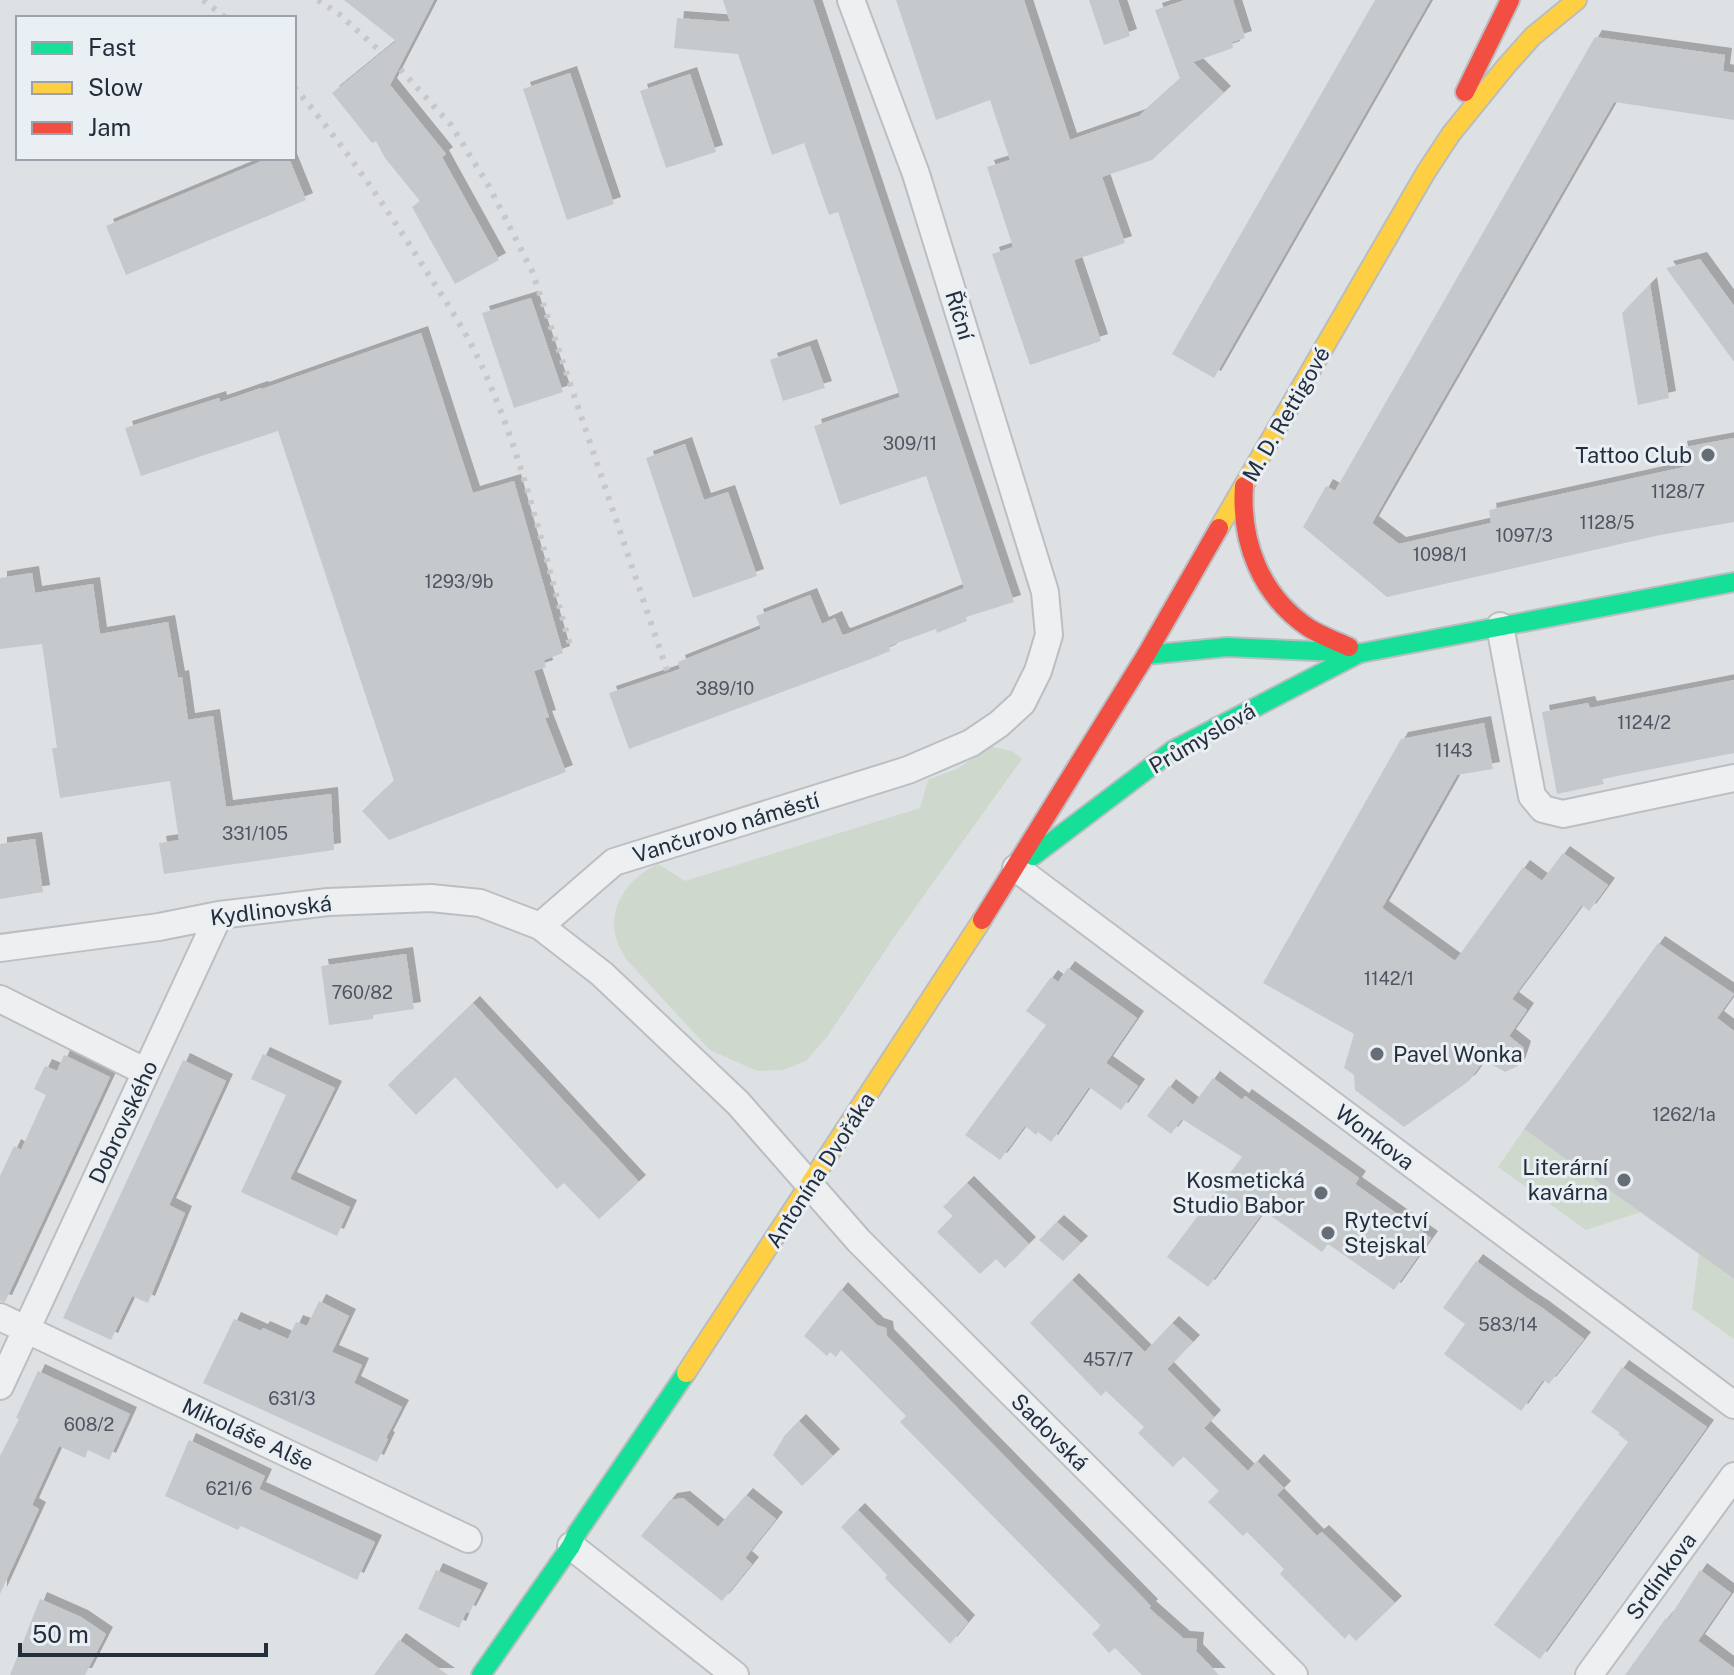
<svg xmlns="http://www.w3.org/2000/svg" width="1734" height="1675" font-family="'Public Sans',sans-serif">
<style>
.green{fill:#ced8cd}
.building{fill:#c6c9cc;filter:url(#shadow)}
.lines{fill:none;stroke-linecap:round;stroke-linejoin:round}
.street-casing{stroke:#bcbfc2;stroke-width:30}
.fast-casing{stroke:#b9bdc2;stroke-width:22}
.slow-casing{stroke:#b9bdc2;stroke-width:22}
.jam-casing{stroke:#b9bdc2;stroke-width:22}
.street{stroke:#edeff0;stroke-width:26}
.fast{stroke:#16e098;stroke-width:18}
.slow{stroke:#ffcf43;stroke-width:18}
.jam{stroke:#f24e42;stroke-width:18}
.rail{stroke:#c6c8cb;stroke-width:6;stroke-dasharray:4 8;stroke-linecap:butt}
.poi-dot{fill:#656d77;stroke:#eaeff4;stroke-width:3}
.labels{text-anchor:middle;stroke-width:6;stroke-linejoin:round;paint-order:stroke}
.number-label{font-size:18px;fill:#4d5662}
.street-label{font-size:22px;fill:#242e3d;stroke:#eaeff4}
.poi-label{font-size:22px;fill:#242e3d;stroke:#eaeff4;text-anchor:end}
</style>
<defs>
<filter id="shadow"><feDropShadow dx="7" dy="-7" stdDeviation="0" flood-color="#0004"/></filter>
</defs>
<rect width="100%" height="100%" fill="#dee1e4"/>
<path class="green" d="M988,746L1012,751L1022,759L897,933L827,1037L806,1061L783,1070L757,1071L710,1050L626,959C623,953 619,947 617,941C606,907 629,877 658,864L685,881L920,808L928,780L959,768Z
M1524,1129L1641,1212L1586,1230L1498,1167Z
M1699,1254L1734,1279V1339L1692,1309Z"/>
<path class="building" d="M344,0H434L390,85L446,154L442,157L499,260L455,284L412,207L420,201L385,158L376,141L372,143L332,93L396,41Z
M723,0H813L1014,602L966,617L967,621L937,633L936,629L889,646L890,651L873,658L629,749L609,693L680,669L678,662L761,629L756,616L810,595L822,624L835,618L842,634L844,635L964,588L926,476L840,505L814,426L900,397L838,212L829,215L804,143L772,155L738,54L674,48L677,18L730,22Z
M896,0H1024L1070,140L1139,116L1180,79L1155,10L1185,0H1233L1245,38L1232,42L1233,48L1193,62L1224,93L1152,160L1102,177L1125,243L1074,260L1101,341L1030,365L992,254L1013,247L987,167L1010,160L990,100L936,120Z
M1089,0H1118L1130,36L1104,45Z
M1375,0H1430L1214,378L1172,354Z
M1595,37L1725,55L1723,71L1734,73V120L1614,102L1372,523L1399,544L1491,523L1489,510L1684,467L1680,448L1734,438V522L1660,535L1387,597L1303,527L1326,486L1335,491Z
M570,73L614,204L567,220L523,89Z
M690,74L716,152L666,168L640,91Z
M269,158H289L306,200L126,275L106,226Z
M1700,259L1734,306V362L1666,268Z
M1650,284L1669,398L1638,405L1622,313Z
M531,298L563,392L514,408L482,313Z
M421,333L473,493L514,481L563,653L544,660L546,667L534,671L549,717L545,718L566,772L389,840L362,811L394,781L278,431L141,476L125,428L219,398L220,402L261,388L262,389Z
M810,346L825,388L783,401L770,360Z
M685,444L704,500L728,492L757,576L693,598L646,458Z
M32,573L35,593L93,584L100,634L168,622L178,678L182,677L188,720L213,716L226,807L331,794L334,850L164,874L159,843L179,840L170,781L60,798L52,748H57L42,644L0,649V578Z
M1734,680V753L1602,779L1604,784L1557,794L1542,712L1588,703L1590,708Z
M1484,723L1493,769L1457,775L1382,908L1455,961L1523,867L1542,881L1563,853L1608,885L1589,911L1582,905L1512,999L1527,1010L1509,1036L1524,1048L1518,1066L1505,1072L1484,1060L1469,1081L1404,1127L1355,1090L1354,1075L1344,1068L1354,1034L1263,983L1401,739Z
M35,839L43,892L0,899V844Z
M1658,943L1734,994L1717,1018L1734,1031V1279L1524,1129Z
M406,954L414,1009L373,1015V1019L329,1025L321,966Z
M1068,968L1137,1018L1106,1063L1138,1086L1121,1110L1089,1087L1051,1142L1038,1132L1036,1135L1025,1126L1000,1160L965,1135L1046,1025L1026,1011L1051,977L1058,982Z
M473,1003L639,1182L599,1219L564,1183L557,1189L455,1077L416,1115L388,1085Z
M263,1054L335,1088L290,1179L350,1207L337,1236L241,1192L286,1095L251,1079Z
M64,1055L110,1077L5,1302L0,1301V1176L14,1146L21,1150L46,1095L34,1089L45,1066L57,1071Z
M183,1060L226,1081L169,1205L185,1213L148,1303L132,1296L111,1340L63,1318Z
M1213,1078L1242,1100L1245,1096L1359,1178L1355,1184L1431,1238L1394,1290L1328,1244L1322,1252L1264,1211L1208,1287L1167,1257L1242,1157L1182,1119L1171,1134L1147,1116L1169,1086L1193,1105Z
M967,1183L1029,1244L1005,1268L996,1259L980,1274L937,1232L953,1216L943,1207Z
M1057,1222L1081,1243L1063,1261L1039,1240Z
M1476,1261L1527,1298L1541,1307L1584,1339L1549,1384L1543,1380L1521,1411L1444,1354L1465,1324L1443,1308Z
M1072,1280L1145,1352L1172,1323L1193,1342L1167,1369L1214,1417L1204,1428L1248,1471L1257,1461L1284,1488L1277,1495L1317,1536L1322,1532L1395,1603L1356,1641L1349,1634L1345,1639L1280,1574L1284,1569L1247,1532L1243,1536L1208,1502L1219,1491L1183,1456L1173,1467L1138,1433L1144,1427L1106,1391L1101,1396L1030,1323Z
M841,1289L877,1325L886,1328L887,1336L1151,1606L1149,1608L1183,1638L1197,1639L1196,1651L1219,1675H1142L1115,1648L1109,1653L1092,1634L1101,1626L900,1422L906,1416L841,1350L836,1357L830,1352L827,1356L804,1336Z
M319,1301L349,1316L332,1352L362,1365L354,1383L402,1407L386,1438L388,1439L377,1462L203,1383L234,1319L261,1331L263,1328L288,1339L296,1322L307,1326Z
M1622,1367L1707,1427L1540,1659L1494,1625L1628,1442L1618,1434L1620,1433L1591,1412Z
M38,1371L130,1414L109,1460L88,1450L85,1458L59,1446L32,1505L39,1509L0,1594V1456L19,1419L16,1418Z
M799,1421L833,1456L802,1486L773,1455L785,1435Z
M189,1440L265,1476L259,1489L375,1542L357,1580L241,1526L238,1530L165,1496Z
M746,1495L776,1519L745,1558L752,1564L722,1601L641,1536L670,1500L683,1498L718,1527Z
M858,1510L968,1622L950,1644L885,1578L887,1575L841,1527Z
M436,1570L481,1590L469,1613L466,1612L459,1628L418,1609Z
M1700,1570L1731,1593L1698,1641L1734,1668V1675H1625L1666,1618L1668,1620Z
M40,1599L81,1617L106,1634L85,1675H10Z
M399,1640L448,1675H374Z"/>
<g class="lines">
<defs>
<path id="street" d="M1500,626L1532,796L1543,809L1563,814L1734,778
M1016,868L1734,1405
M540,926L614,862L908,770L971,743L999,724L1022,703L1038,671L1049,635L1045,592L916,174L851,0
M0,948L159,927L219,915L328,902L431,898L480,903L540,926L602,974L738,1103L859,1241L1294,1675
M0,999L146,1072
M0,1317L468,1539
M0,1386L219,915
M571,1546L735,1675
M1589,1675L1734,1476"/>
<path id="fast" d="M1146,655L1227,647L1361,653L1734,582
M1033,856L1173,750L1360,653
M481,1675L571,1546L577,1533L686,1373"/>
<path id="slow" d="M1219,528L1426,172L1451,134L1507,65L1533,36L1577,0
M686,1373L982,920"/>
<path id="jam" d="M1465,92L1510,0
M1244,486C1240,542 1261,596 1309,628C1322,636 1336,641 1349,647
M982,920L1146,655L1219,528"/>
</defs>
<use href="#street" class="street-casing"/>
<use href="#fast" class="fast-casing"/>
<use href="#slow" class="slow-casing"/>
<use href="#jam" class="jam-casing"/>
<use href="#street" class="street"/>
<use href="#fast" class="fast"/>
<use href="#slow" class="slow"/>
<use href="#jam" class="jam"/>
<path class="rail" d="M203,0L226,18
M318,0L339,14L402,71L451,125L490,188L532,271L676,697
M294,87C342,143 384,204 423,266C445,300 468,334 484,371C524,459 544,554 570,645"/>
</g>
<g class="poi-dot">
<circle cx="1708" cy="455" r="8"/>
<circle cx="1377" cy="1054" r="8"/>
<circle cx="1624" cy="1180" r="8"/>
<circle cx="1321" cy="1193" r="8"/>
<circle cx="1328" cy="1233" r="8"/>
</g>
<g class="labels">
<g class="number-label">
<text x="910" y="450">309/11</text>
<text x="1678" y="498">1128/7</text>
<text x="1607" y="529">1128/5</text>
<text x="1524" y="542">1097/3</text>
<text x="1440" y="561">1098/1</text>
<text x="459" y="588">1293/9b</text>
<text x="725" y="695">389/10</text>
<text x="1644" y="729">1124/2</text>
<text x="1454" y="757">1143</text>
<text x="255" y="840">331/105</text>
<text x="1389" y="985">1142/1</text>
<text x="362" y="999">760/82</text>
<text x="1684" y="1121">1262/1a</text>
<text x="1508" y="1331">583/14</text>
<text x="1108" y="1366">457/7</text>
<text x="292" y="1405">631/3</text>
<text x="89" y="1431">608/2</text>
<text x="229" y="1495">621/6</text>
</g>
<g class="street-label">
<text transform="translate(960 315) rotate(73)" y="8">Říční</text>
<text transform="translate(1286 414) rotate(-60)" y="8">M. D. Rettigové</text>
<text transform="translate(1202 738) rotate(-30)" y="8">Průmyslová</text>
<text transform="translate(726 827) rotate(-17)" y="8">Vančurovo náměstí</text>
<text transform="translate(271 910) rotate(-7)" y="8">Kydlinovská</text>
<text transform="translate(123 1122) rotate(-65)" y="8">Dobrovského</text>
<text transform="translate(1375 1137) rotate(37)" y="8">Wonkova</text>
<text transform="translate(820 1170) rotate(-57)" y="8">Antonína Dvořáka</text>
<text transform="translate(1050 1432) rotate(45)" y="8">Sadovská</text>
<text transform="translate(248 1434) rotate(25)" y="8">Mikoláše Alše</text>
<text transform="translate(1661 1576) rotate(-54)" y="8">Srdínkova</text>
</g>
<g class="poi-label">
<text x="1692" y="463">Tattoo Club</text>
<text x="1393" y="1062" text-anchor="start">Pavel Wonka</text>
<text x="1608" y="1175">Literární<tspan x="1608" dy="25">kavárna</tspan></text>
<text x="1305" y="1188">Kosmetická<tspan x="1305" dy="25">Studio Babor</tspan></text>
<text x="1344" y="1228" text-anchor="start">Rytectví<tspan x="1344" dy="25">Stejskal</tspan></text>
</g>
</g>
<rect x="16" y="16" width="280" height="144" fill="#eaeff4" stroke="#9ba2ab" stroke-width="2"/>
<rect x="32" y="42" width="40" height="12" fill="#16e098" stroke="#9ba2ab" stroke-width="2"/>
<text x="88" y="56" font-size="24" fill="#242e3d">Fast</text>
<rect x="32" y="82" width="40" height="12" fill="#ffcf43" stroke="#9ba2ab" stroke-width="2"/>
<text x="88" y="96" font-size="24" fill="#242e3d">Slow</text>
<rect x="32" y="122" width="40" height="12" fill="#f24e42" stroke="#9ba2ab" stroke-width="2"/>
<text x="88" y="136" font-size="24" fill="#242e3d">Jam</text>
<path d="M20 1643v12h246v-12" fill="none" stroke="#242e3d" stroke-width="4"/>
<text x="32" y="1643" font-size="24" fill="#242e3d" stroke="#eaeff4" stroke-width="6" paint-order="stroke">50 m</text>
</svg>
